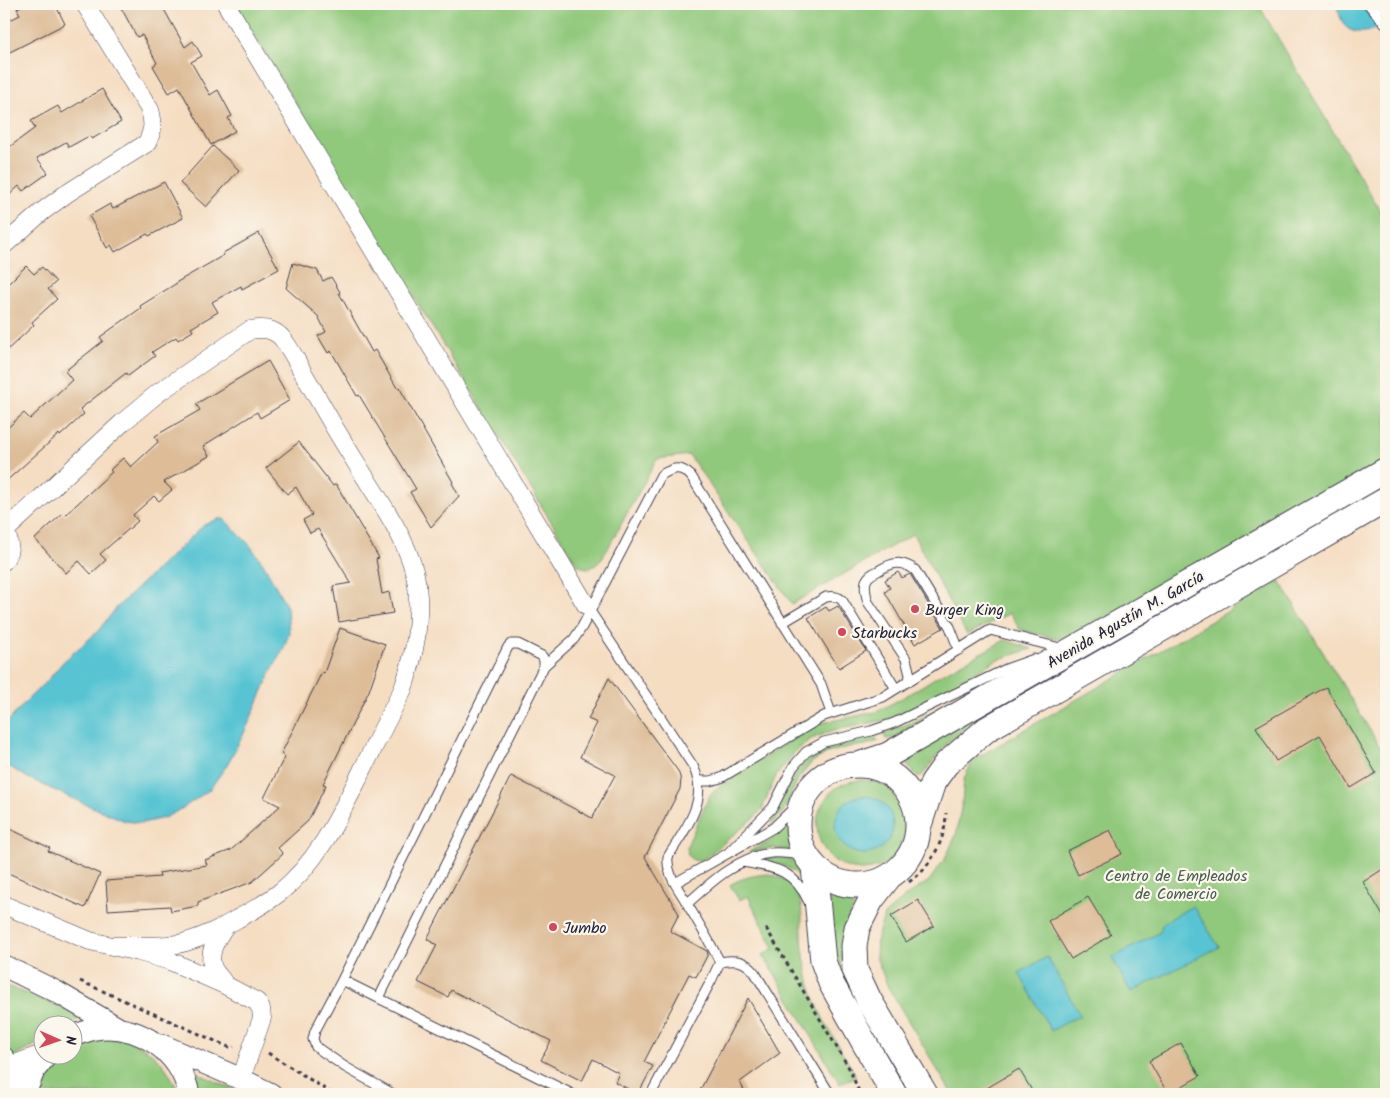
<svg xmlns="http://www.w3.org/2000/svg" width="1390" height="1098" font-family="Kalam,sans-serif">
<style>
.green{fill:#90c87b;stroke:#59755b}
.water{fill:#59c4d3;stroke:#3e7387}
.building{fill:#ddbc97}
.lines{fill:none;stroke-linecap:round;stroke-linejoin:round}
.service-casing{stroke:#423e4f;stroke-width:11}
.pedestrian-casing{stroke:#423e4f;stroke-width:14}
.minor-casing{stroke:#423e4f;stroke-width:19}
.tertiary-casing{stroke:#423e4f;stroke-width:23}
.secondary-casing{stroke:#423e4f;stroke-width:27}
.path{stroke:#423e4f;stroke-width:3;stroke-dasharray:4 4;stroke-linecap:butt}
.service{stroke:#fff;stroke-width:9}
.pedestrian{stroke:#fff;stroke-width:12}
.minor{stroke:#fff;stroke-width:18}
.tertiary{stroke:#fff;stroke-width:21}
.secondary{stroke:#fff;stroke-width:25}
.poi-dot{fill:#d1495b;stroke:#fbf7ec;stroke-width:2}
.labels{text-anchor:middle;stroke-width:4.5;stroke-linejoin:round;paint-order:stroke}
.poi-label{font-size:16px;fill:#22223b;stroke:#fbf7ec;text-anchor:start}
.street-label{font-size:16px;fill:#22223b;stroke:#fbf7ec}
.park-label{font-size:16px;fill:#485c51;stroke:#fbf7ec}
</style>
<rect width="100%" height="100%" fill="#fbf7ec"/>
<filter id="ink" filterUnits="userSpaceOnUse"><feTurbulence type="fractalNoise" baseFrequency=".02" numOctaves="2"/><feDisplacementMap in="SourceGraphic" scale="10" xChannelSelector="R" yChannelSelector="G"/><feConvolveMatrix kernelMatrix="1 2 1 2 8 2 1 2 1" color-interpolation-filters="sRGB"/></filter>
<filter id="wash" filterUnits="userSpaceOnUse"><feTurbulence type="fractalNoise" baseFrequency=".0096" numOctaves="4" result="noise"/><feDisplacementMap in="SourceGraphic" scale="20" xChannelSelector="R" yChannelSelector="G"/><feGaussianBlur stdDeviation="1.12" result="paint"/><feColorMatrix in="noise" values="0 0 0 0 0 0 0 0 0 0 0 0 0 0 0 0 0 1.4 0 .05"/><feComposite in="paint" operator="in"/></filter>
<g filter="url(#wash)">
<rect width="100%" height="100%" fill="#f5ddc2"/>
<path class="green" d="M235,4H1258L1386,221V466L1080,633L1060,639L1020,630L1010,613L967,635L913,534L792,604L689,455L657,459L602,559C594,568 587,571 577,564Z
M1386,478V487L966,727L946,744L921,777H918L907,765L897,759Z
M1280,581L1386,757V1094H952L888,987L876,957L877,937L885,914L906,896L929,881L945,859L956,835L962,803L964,779L973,760Z
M1005,640L1032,649L996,660L910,709L896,718L835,730L811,739L794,753L776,776L762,809L754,818L704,859C697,862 694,861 688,856L687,846L702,812L711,793L720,786L808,729L821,723L876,712L904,697L938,676Z
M953,702L955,704L894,738L886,739L884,736L886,732L911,723Z
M874,737L879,741L865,745L848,747L827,753L812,762L798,779L784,810L773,823L771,822C779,807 784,790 794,776C811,750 844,739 874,737Z
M817 825a45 45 0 1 1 90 0a45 45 0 1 1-90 0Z
M787,825L790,826L789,836L792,846L790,850L771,848L750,853L749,852L770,841Z
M776,857C796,857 802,868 807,886C795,869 785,864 765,862V859Z
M769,874C783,878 793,882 798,896C804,908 801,921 802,934C802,947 805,962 808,976C815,1012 838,1044 856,1076L840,1084L763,955L774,948L748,896L739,900L730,885C742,877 756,875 769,874Z
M828,892L857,901C847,917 838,949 842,968C846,991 861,1014 873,1034C885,1054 897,1074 909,1094H902L836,970Z
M4,985L74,1012L79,1017C73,1030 55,1025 42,1026V1041L12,1058L4,1050Z
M101,1038C110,1039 120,1038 129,1041C154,1050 171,1069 178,1094H36L45,1072L59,1056H72L73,1046Z
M198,1072L204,1076L244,1094H196L193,1075Z"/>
<path class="water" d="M1336,4H1386V21C1382,24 1378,28 1373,30C1363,34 1348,33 1343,23C1340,17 1338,10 1336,4Z
M218,519H224L248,543L263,563L287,607L289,633L283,650L271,672L246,729L227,765L209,790L183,808L164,818L142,823L125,821L69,797L28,778L5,764L4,762V726L30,697L48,680L63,662L97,632L117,607L204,525Z
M835 825a29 29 0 1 1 58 0a29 29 0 1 1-58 0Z
M1193,906L1219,947L1131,992L1112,958L1160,932L1163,923Z
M1047,957L1080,1015L1051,1031L1019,973Z"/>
<g id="blocks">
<path class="building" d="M26,4H55L65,24L4,55V23L20,15L17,8Z
M119,4H161L185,47L193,41L202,56L191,62L210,95L218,90L232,116L228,118L235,131L211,145L179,87L169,93L153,66L157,63L142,35L137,37Z
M102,89L121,122L92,139L89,136L69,147L66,142L37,158L48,173L23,191L19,186L4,200V151L35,128L31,121L58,106L62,113Z
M213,146L239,170L206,207L180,183Z
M164,182L183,218L149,236L147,234L115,252L111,245L107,248L89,216L110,204L113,209Z
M259,233L279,269L242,289L241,286L212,302L218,312L191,328L193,331L178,340L176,337L152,352L155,356L128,376L126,373L80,409L84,414L60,436L59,434L4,483V431L24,413L30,419L72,380L65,371L103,341L100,337L141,308L140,306L177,283V282L224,255L223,253Z
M293,263L317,270L323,281L331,277L340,292L339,293L372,352L375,350L397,388L399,387L453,482L452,483L459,496L431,527L410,492L416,489L359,395L357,396L331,351L328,353L318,336L326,332L318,316L286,288Z
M26,266L34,274L42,267L56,282L48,289L57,299L32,322L34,325L4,353V288Z
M268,361L290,400L260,418L257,412L203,446L209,456L164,482L172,490L159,501L154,496L133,515L138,521L100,554L106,560L91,574L79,561L66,573L35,539L63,513L65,515L112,472L110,470L123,458L131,467L158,442L155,436L200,410L196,404Z
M299,442L333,486L336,484L379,558L376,559L382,594L389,592L393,613L339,622L333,586L351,583L318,529L310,533L303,520L312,515L296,487L287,494L266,468Z
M898,572L902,578L910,574L943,628L915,644L885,592L890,588L885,580Z
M838,606L866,651L839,668L808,618L826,607L829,611Z
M340,628L385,644L369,691L323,784L326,785L308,821L278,848L283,854L252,882L198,902V906L171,911L170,906L108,910L106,881L160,877L159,873L207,865L205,860L231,850L280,806L264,798L285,756L281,754L322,672L324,673Z
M609,678L678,771L681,780L680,789L645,857L679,914L670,931L707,951L708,954L696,977L689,974L644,1062L653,1066L638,1094L615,1082L619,1073L593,1059L582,1081L541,1060L551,1041L451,990L448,997L418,982L437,945L427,939L511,776L592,818L615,775L580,757L597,723L588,719Z
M1326,687L1376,773L1351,788L1320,735L1276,761L1256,727Z
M4,826L50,848L48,851L100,874L85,908L4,871Z
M1110,830L1122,854L1078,875L1067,851Z
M1386,867V921L1363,882Z
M1088,897L1111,935L1071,959L1048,921Z
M918,900L934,926L906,942L891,916Z
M748,998L780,1053L740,1082L746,1094H698Z
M1181,1043L1200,1076L1168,1094L1149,1061Z
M1019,1069L1034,1094H977Z"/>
</g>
</g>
<g filter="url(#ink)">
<use href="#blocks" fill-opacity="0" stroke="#423e4f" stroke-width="1"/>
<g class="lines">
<defs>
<path id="service" d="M588,608L693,766C695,770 697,776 698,781C703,809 681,835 668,857C666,876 681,891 689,907C700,925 710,943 720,962
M782,623L826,597C832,596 837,596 842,600L896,689
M544,666L574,639L582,627L661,475C673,468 680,465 691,476L821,684L831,713
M909,681L910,675L906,659L868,602C866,595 864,588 866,581C868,576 873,573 878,571C892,562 901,560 915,570L950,627L959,650
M698,781H710L721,778L824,716L883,697L990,630L1064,649
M728,853L773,807L793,767L806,752L824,742L871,731L894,723L1006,669L1034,659
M743,862C776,868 793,869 809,902
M675,883L773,828L802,800
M688,903C711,882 738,857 771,853C782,852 795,854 806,856
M720,962C736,959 745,960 755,973L830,1094
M342,980L572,1094
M379,998L544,666V660L542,656L518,644H511L508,647L342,980L315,1031L313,1039L316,1047L345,1067L393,1094
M651,1094L711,981L720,962"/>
<path id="pedestrian" d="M1370,4L1386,23"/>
<path id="minor" d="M226,4L586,605
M4,245L43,211L66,194L147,143C153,130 154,124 150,110L85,4
M4,530C11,541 11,550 4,561
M5,531L122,423L158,393L250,330C262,328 272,328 281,337C289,346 295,358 301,369C312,388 322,406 333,425C347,449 362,472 377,496C394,523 412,552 417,585C421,622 415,654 403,689C388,718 373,748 359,777C338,819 317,863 279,893C266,903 252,911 237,919C221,929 197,940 178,944C156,947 135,946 113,946
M4,905L90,941L139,952L170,961L225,985L257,1002L261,1009L262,1018L241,1079
M225,926C217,938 207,953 213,968C216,974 222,979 225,985
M4,1068L42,1054"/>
<path id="tertiary" d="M4,966L55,991L120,1029
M72,1036C80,1034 88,1030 95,1029C138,1023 180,1051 189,1094
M162,1045L241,1079L271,1094
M4,1058L25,1094
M25,1094L34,1071L46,1056"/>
<path id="secondary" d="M861,764L888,755L1386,470
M798 825a60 60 0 1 1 120 0a60 60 0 1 1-120 0Z
M918,828L933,782L946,764L987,729L1386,500
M814,867L823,961L831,983L865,1044L894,1094
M888,878L871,900L857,928L854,946L855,970L869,1000L925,1094"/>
</defs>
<use href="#service" class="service-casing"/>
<use href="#pedestrian" class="pedestrian-casing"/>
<use href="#minor" class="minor-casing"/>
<use href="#tertiary" class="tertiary-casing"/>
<use href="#secondary" class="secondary-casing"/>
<path class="path" d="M909,882C914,878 920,874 924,869C937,854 946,833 946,813
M766,928L849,1068L860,1094
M80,981L231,1048L234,1047
M268,1053L333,1094"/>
<use href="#service" class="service"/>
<use href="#pedestrian" class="pedestrian"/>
<use href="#minor" class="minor"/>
<use href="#tertiary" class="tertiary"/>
<use href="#secondary" class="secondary"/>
</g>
</g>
<g class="poi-dot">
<circle cx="915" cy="609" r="5"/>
<circle cx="842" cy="632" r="5"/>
<circle cx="553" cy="927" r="5"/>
</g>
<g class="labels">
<g class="poi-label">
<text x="925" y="615">Burger King</text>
<text x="852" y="638">Starbucks</text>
<text x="563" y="933">Jumbo</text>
</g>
<g class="street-label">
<text transform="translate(1125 619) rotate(-30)" y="6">Avenida Agustín M. García</text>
</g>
<g class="park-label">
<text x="1176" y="881">Centro de Empleados<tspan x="1176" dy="18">de Comercio</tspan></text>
</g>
</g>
<rect width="1390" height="1098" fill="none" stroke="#fbf7ec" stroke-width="20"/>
<g transform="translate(58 1040) rotate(92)"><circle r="24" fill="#fbf7ec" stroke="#a4a2a5"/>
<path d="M0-4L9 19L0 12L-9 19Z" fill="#d1495b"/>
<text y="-8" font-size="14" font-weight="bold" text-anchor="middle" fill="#22223b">N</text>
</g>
</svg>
